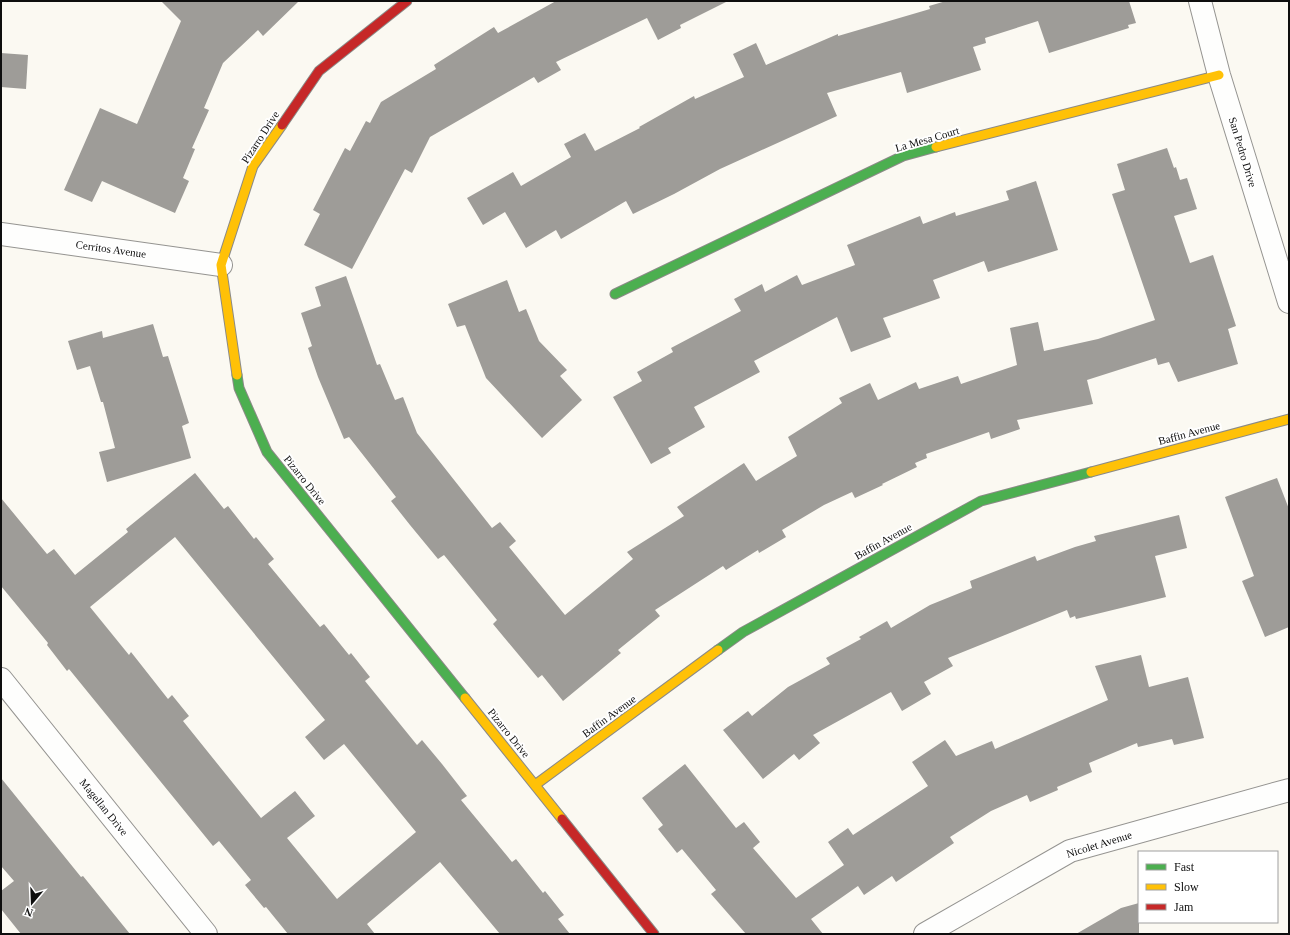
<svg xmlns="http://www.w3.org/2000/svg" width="1290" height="935" font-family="'Times New Roman',serif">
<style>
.building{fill:#9e9c98;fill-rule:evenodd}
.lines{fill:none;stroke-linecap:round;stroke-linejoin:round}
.street-casing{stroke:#959491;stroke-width:24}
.fast-casing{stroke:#8b8a87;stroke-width:11}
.slow-casing{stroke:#8b8a87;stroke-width:11}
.jam-casing{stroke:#8b8a87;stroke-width:11}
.street{stroke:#fefefd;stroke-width:22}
.fast{stroke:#4caf50;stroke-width:9}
.slow{stroke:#ffc107;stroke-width:9}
.jam{stroke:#c62828;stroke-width:9}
.labels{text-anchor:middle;stroke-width:4;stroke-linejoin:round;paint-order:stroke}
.street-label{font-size:11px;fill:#0e0e0e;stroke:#fff}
</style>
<rect width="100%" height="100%" fill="#fbf9f2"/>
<path class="building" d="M161,1H299L263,36L258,30L223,63L204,108L209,110L192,148L195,149L183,178L189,181L175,213L102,181L92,202L64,190L100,108L137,124L181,21Z
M556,1H728L680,25L681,28L658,40L647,18L556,62L561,70L538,83L534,77L430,137L412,173L405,169L352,269L304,245L320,214L313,210L345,148L350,151L366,121L370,123L381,102L436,69L434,65L494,27L498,33Z
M946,1H1129L1136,23L1128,25L1129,28L1049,53L1038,21L985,38L986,43L973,47L981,70L907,93L901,72L827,93L837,116L720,169L674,194L633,214L626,201L561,239L556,230L526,248L505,212L483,225L467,198L513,172L521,186L571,157L564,144L585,133L595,151L640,128L639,127L694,96L695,99L744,77L733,54L756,43L766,65L838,34V36L930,9L929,6Z
M1,53L28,55L26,89L1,87Z
M1167,148L1174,168L1176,167L1180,180L1187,178L1197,209L1174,216L1190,263L1213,255L1236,326L1228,329L1238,364L1178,382L1169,362L1158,365L1156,358L1087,380L1093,404L1017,420L1020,429L991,439L989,432L926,454L927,458L915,463L917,467L882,484L883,485L855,498L852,492L824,505L782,530L786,537L759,553L758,550L726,570L723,566L655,610L660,616L618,650L621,653L563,701L542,675L538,678L493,624L497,620L444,555L438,559L410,525L391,501L396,497L349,437L344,439L318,377L308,348L312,346L301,313L321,306L315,287L346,276L377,365L380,364L395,400L403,397L417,433L492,528L500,522L516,541L509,547L565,615L633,559L627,552L684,516L677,507L744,463L756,481L797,456L788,437L842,403L839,398L870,383L878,400L916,382L919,389L958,376L961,384L1017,365L1010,328L1038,322L1044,351L1098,339L1155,320L1112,194L1125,190L1117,164Z
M1036,181L1058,250L988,272L984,261L933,280L940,298L883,318L891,337L851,352L837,317L754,361L760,372L694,407L705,427L668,448L671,453L651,464L613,397L642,381L637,372L673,352L671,348L741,311L734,299L762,284L765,292L797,275L802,285L855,265L847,245L920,216L923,224L955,212L956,216L1009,200L1006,191Z
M507,280L519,312L526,309L539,341L567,370L560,376L582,400L542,438L486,378L465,325L457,327L448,304Z
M153,324L163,357L168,356L189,423L182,426L191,458L107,482L99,452L115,448L103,402H101L90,366L77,370L68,341L102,331L103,338Z
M195,473L224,509L228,506L254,539L256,537L274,559L268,564L320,627L324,624L349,655L351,653L370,677L365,681L417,745L422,740L442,764L467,796L461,800L512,862L516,859L543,893L545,891L564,915L558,919L570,934H500L440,862L367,924L375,934H288L266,907L264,908L245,885L251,880L219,841L213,846L69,669L67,671L47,645L48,643L1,586V498L47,554L54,549L75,575L128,532L126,529ZM175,537L325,720L305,737L324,760L344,744L416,832L337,899L287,838L315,816L295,791L261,818L183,721L189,716L172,695L168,699L131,652L129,655L90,607Z
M1277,478L1289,509V627L1265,637L1242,581L1254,576L1225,497Z
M1179,515L1187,548L1155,556L1166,597L1076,619L1075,616L1070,618L1067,610L948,658L953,666L924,682L931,694L902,711L891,692L813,735L820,743L799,760L794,754L763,779L723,730L748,711L752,716L788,687L830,664L826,658L861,639L859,637L887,621L891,628L930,605L972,588L970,581L1035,556L1037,561L1075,547L1096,541L1094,536Z
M1141,655L1149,687L1188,677L1204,738L1174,745L1172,739L1138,747L1137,743L1089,763L1092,772L1057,787L1058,790L1030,802L1027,795L991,811L950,837L954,843L896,882L892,876L864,895L858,886L811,919L823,934H746L711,894L716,890L682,849L677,853L658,829L663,825L642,798L685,764L736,828L744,822L760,842L753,848L796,898L844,865L828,842L848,828L853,835L928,786L912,762L945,740L956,756L992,741L995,749L1108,700L1095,666Z
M1,778L81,877L83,876L130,934H21L1,909V891L14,881L1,866Z
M1139,903V934H1076L1121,908Z"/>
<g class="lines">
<defs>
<path id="street" d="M1200,1L1219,75L1289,302
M1,234L221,265
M1,679L206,934
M925,934L1070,851L1289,790"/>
<path id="fast" d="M615,294L903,156L936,147
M237,375L239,388L267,452L465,698
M718,650L743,632L981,501L1091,472"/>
<path id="slow" d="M936,147L1219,75
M237,375L221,265L253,166L282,125
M1091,472L1289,419
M465,698L562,819
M535,785L718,650"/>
<path id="jam" d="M282,125L319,71L407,1
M562,819L654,934"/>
</defs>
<use href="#street" class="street-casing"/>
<use href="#fast" class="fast-casing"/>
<use href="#slow" class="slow-casing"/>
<use href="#jam" class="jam-casing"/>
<use href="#street" class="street"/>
<use href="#fast" class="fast"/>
<use href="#slow" class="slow"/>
<use href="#jam" class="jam"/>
</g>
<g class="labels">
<g class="street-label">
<text transform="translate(260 137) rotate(-57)" y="4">Pizarro Drive</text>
<text transform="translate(927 139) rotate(-16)" y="4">La Mesa Court</text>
<text transform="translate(1243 152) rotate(73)" y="4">San Pedro Drive</text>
<text transform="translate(111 249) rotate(8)" y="4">Cerritos Avenue</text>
<text transform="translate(1189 433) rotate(-15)" y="4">Baffin Avenue</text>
<text transform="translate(305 480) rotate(51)" y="4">Pizarro Drive</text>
<text transform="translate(883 541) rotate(-29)" y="4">Baffin Avenue</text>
<text transform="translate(609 716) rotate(-36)" y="4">Baffin Avenue</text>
<text transform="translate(509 733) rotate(51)" y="4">Pizarro Drive</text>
<text transform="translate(104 807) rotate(51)" y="4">Magellan Drive</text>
<text transform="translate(1099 844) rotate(-17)" y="4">Nicolet Avenue</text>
</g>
</g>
<rect width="1290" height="935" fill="none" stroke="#0e0e0e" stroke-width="4"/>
<rect x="1138" y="851" width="140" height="72" fill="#ffffff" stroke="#9f9f9f"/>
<rect x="1146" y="864" width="20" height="6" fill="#4caf50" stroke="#9f9f9f"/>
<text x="1174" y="871" font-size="12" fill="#0e0e0e">Fast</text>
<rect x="1146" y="884" width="20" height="6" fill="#ffc107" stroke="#9f9f9f"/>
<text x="1174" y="891" font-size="12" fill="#0e0e0e">Slow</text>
<rect x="1146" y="904" width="20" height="6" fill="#c62828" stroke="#9f9f9f"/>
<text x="1174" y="911" font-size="12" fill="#0e0e0e">Jam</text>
<g transform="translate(32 903) rotate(199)" stroke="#ffffff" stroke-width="3" paint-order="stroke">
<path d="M0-3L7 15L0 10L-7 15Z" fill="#0e0e0e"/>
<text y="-6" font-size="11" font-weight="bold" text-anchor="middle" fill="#0e0e0e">N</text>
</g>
</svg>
